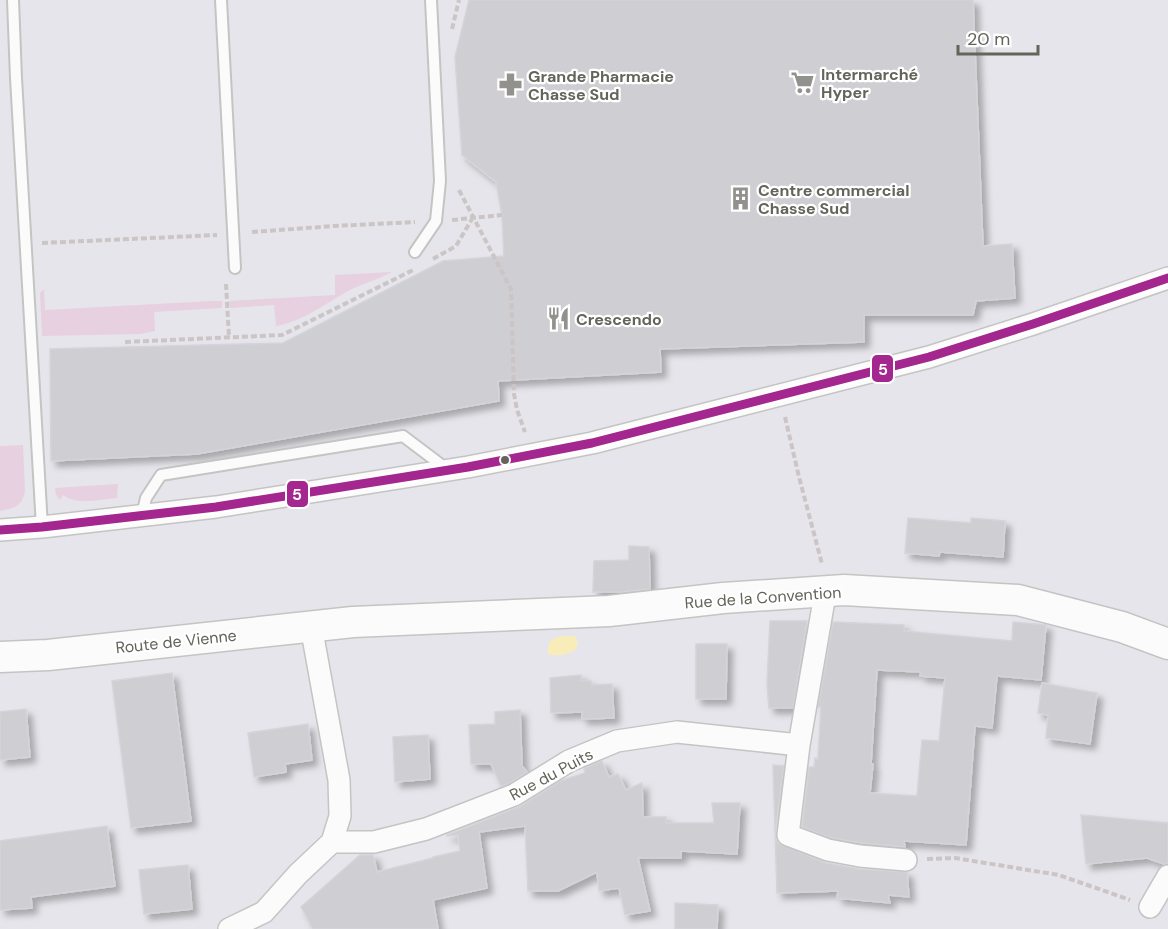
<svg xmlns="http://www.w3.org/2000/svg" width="1168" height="929" font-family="'DM Sans',sans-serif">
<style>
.green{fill:#e7d0df}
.water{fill:#f8edb8}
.building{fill:#cfced2;stroke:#d5d4da;stroke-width:1.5;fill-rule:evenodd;filter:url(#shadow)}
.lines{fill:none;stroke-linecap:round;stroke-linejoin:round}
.lane-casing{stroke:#c4c4c3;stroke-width:14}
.street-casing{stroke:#c4c4c3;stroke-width:24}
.secondary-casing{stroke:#c4c4c2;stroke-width:33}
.path{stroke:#cbc5c5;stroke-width:4;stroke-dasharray:6 3;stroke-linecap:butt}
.lane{stroke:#fbfbfc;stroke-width:10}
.street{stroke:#fbfbfc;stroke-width:21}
.secondary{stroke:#fbfbfc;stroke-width:30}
.bus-1-casing{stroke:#fff;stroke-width:14}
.bus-1{stroke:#a4268f;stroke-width:9}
.bus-dot{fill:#64645b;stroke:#fff;stroke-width:2}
.labels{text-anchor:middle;stroke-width:4.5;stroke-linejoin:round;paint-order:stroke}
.poi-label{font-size:16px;font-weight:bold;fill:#64645b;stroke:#fff;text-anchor:start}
.street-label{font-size:16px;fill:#64645b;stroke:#fff}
.line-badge{stroke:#fff;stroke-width:2}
.badge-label{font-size:16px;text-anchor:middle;font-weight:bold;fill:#fff}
</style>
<defs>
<filter id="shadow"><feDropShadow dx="5.5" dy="5.5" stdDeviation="3" flood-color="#0004"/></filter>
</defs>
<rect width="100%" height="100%" fill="#e6e5eb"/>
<path class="green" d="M392,272C379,279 365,283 352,289C327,302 305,321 276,326L274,305L230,308L229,301L335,295V275Z
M44,289L45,310L212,301H222V308L154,312L155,331L140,334L42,336L40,293Z
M23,445L25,491C22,507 14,508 0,511V446Z
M118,484L117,498C100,499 78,506 63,495L60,500L56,495L55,488Z"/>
<path class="water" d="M561,636H575L578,643L575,650C566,655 558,656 548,654V647L551,640Z"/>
<path class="building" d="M469,0H973L983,246L1012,244L1015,298L976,301L973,315H864V342L660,349L661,372L498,381L499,401L197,454L51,461L50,349L283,343L443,261L504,256L502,215L496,182L462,155L455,57Z
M908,518L971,523V518L1005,521L1003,557L940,552L939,556L905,553Z
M629,546L649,547L650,589L621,592H593L594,561L629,560Z
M770,621H807L793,708H769L767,684Z
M833,622L904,625V631L1012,641L1013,622L1046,625L1041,680L997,676L992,728L975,726L966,845L904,841L905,847L862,843L831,838L802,827L809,767H814L815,758L818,759L821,707H818ZM877,670L921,672L920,676L945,678L939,741L922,740L917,796L870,793L873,764H871Z
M696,644H727L726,699H696Z
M172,673L191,821L131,828L112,681Z
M581,675V681H591L592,685L612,684L614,718L582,719V712L551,713L550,678Z
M1042,683L1097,693L1090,744L1046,738L1048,715L1038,713Z
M26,709L30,757L0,760V712Z
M520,710L522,766L527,772L508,784L501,786L491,764H471L469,725L495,724V712Z
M308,724L312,760L285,764L286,772L254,777L248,733Z
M428,735L430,779L395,782L393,737Z
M602,761L609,777L618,774L626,790L642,783L643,817H666V823H714L712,803H740L737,854L681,851V858H638L650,911L625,915L619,888L599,891L597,872L558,891H528L525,826L479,832L487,888L433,900L438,929H313L301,907L360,855H373L377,872L433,858V857L460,851L458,835L447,836V835L519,807L560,781L585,773L584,768Z
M773,765L784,766L775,833L776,840L779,844L826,863L859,869L907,872L909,897L888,895L890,903L837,898L838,891L777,893Z
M1081,815L1168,823V863L1164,864L1147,858L1086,864Z
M107,826L115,886L31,897L32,908L0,910V841Z
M188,865L192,909L144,914L139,870Z
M675,903L718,905L717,929H675Z"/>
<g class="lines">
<defs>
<path id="lane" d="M13,0L16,78L42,527
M221,0L235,268
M415,252L436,221L440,181L431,0
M142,515L146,498L161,475L403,436L448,470"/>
<path id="street" d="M0,530L42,527L216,507L468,467L592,443L929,357L1033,324L1168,278
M824,591L823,606L799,745L788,835L828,850L860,856L906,860
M332,842H374L426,829L514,795L569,761L617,741L677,732L799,745
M1150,907L1168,876
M229,929L264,912L298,874L332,842L340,816L339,780L311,626"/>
<path id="secondary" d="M0,657L48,655L353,622L609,611L723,598L844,590L1018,600L1122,627L1168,644"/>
</defs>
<use href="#lane" class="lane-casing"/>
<use href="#street" class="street-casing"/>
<use href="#secondary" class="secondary-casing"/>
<path class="path" d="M452,29L459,0
M459,190L511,289L514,394L517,410L525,432
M452,220L502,215
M252,232L334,226L415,222
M42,243L217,235
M433,259L456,246L472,219
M226,284L229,337
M125,342L282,335L413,270
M785,417L799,477L822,564
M927,859L955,858L1059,875L1130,900"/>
<use href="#lane" class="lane"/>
<use href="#street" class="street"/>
<use href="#secondary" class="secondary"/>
<defs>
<path id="bus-1" d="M0,530L42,527L216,507L468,467L592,443L929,357L1033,324L1168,278"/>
</defs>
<use href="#bus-1" class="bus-1-casing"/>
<use href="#bus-1" class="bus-1"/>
</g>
<defs>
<symbol id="supermarket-bare" viewBox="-9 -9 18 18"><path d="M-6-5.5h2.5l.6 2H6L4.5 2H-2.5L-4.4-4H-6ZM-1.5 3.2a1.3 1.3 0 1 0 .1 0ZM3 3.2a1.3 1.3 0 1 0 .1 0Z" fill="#92918d" stroke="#fff" stroke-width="2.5" paint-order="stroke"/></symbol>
<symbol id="pharmacy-bare" viewBox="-9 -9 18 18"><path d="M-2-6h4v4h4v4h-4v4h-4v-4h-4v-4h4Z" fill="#92918d" stroke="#fff" stroke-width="2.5" paint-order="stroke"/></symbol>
<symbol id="building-bare" viewBox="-9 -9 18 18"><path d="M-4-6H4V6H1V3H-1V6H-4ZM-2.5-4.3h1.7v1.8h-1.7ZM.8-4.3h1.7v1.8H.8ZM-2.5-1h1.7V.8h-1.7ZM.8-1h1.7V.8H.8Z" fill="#92918d" stroke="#fff" stroke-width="2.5" paint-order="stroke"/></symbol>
<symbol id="restaurant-bare" viewBox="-9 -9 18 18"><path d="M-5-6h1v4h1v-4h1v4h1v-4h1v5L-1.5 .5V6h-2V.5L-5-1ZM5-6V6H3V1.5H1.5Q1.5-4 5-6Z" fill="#92918d" stroke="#fff" stroke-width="2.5" paint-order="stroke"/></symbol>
</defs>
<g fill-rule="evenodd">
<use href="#supermarket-bare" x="786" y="66" width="33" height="33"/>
<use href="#pharmacy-bare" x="494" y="68" width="33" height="33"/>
<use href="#building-bare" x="724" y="182" width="33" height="33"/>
<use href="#restaurant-bare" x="542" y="302" width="33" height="33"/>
</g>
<circle class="bus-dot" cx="505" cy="460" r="5"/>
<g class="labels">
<g class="poi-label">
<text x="821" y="80">Intermarché<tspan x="821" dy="18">Hyper</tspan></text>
<text x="528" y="82">Grande Pharmacie<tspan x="528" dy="18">Chasse Sud</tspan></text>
<text x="758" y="196">Centre commercial<tspan x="758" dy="18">Chasse Sud</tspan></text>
<text x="576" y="325">Crescendo</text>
</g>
<g class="street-label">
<text transform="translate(763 597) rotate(-4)" y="6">Rue de la Convention</text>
<text transform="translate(176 641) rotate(-6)" y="6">Route de Vienne</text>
<text transform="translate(551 774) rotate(-28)" y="6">Rue du Puits</text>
</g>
</g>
<g class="line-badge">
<rect x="871" y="354" width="23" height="29" rx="6" fill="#a4268f"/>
<rect x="286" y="480" width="23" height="28" rx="6" fill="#a4268f"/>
</g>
<g class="badge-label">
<text x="883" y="375">5</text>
<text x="297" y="500">5</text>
</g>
<path d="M958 45v9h80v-9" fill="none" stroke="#64645b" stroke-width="3"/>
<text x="967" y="45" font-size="18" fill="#64645b" stroke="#ffffff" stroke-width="4.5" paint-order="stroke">20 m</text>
</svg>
